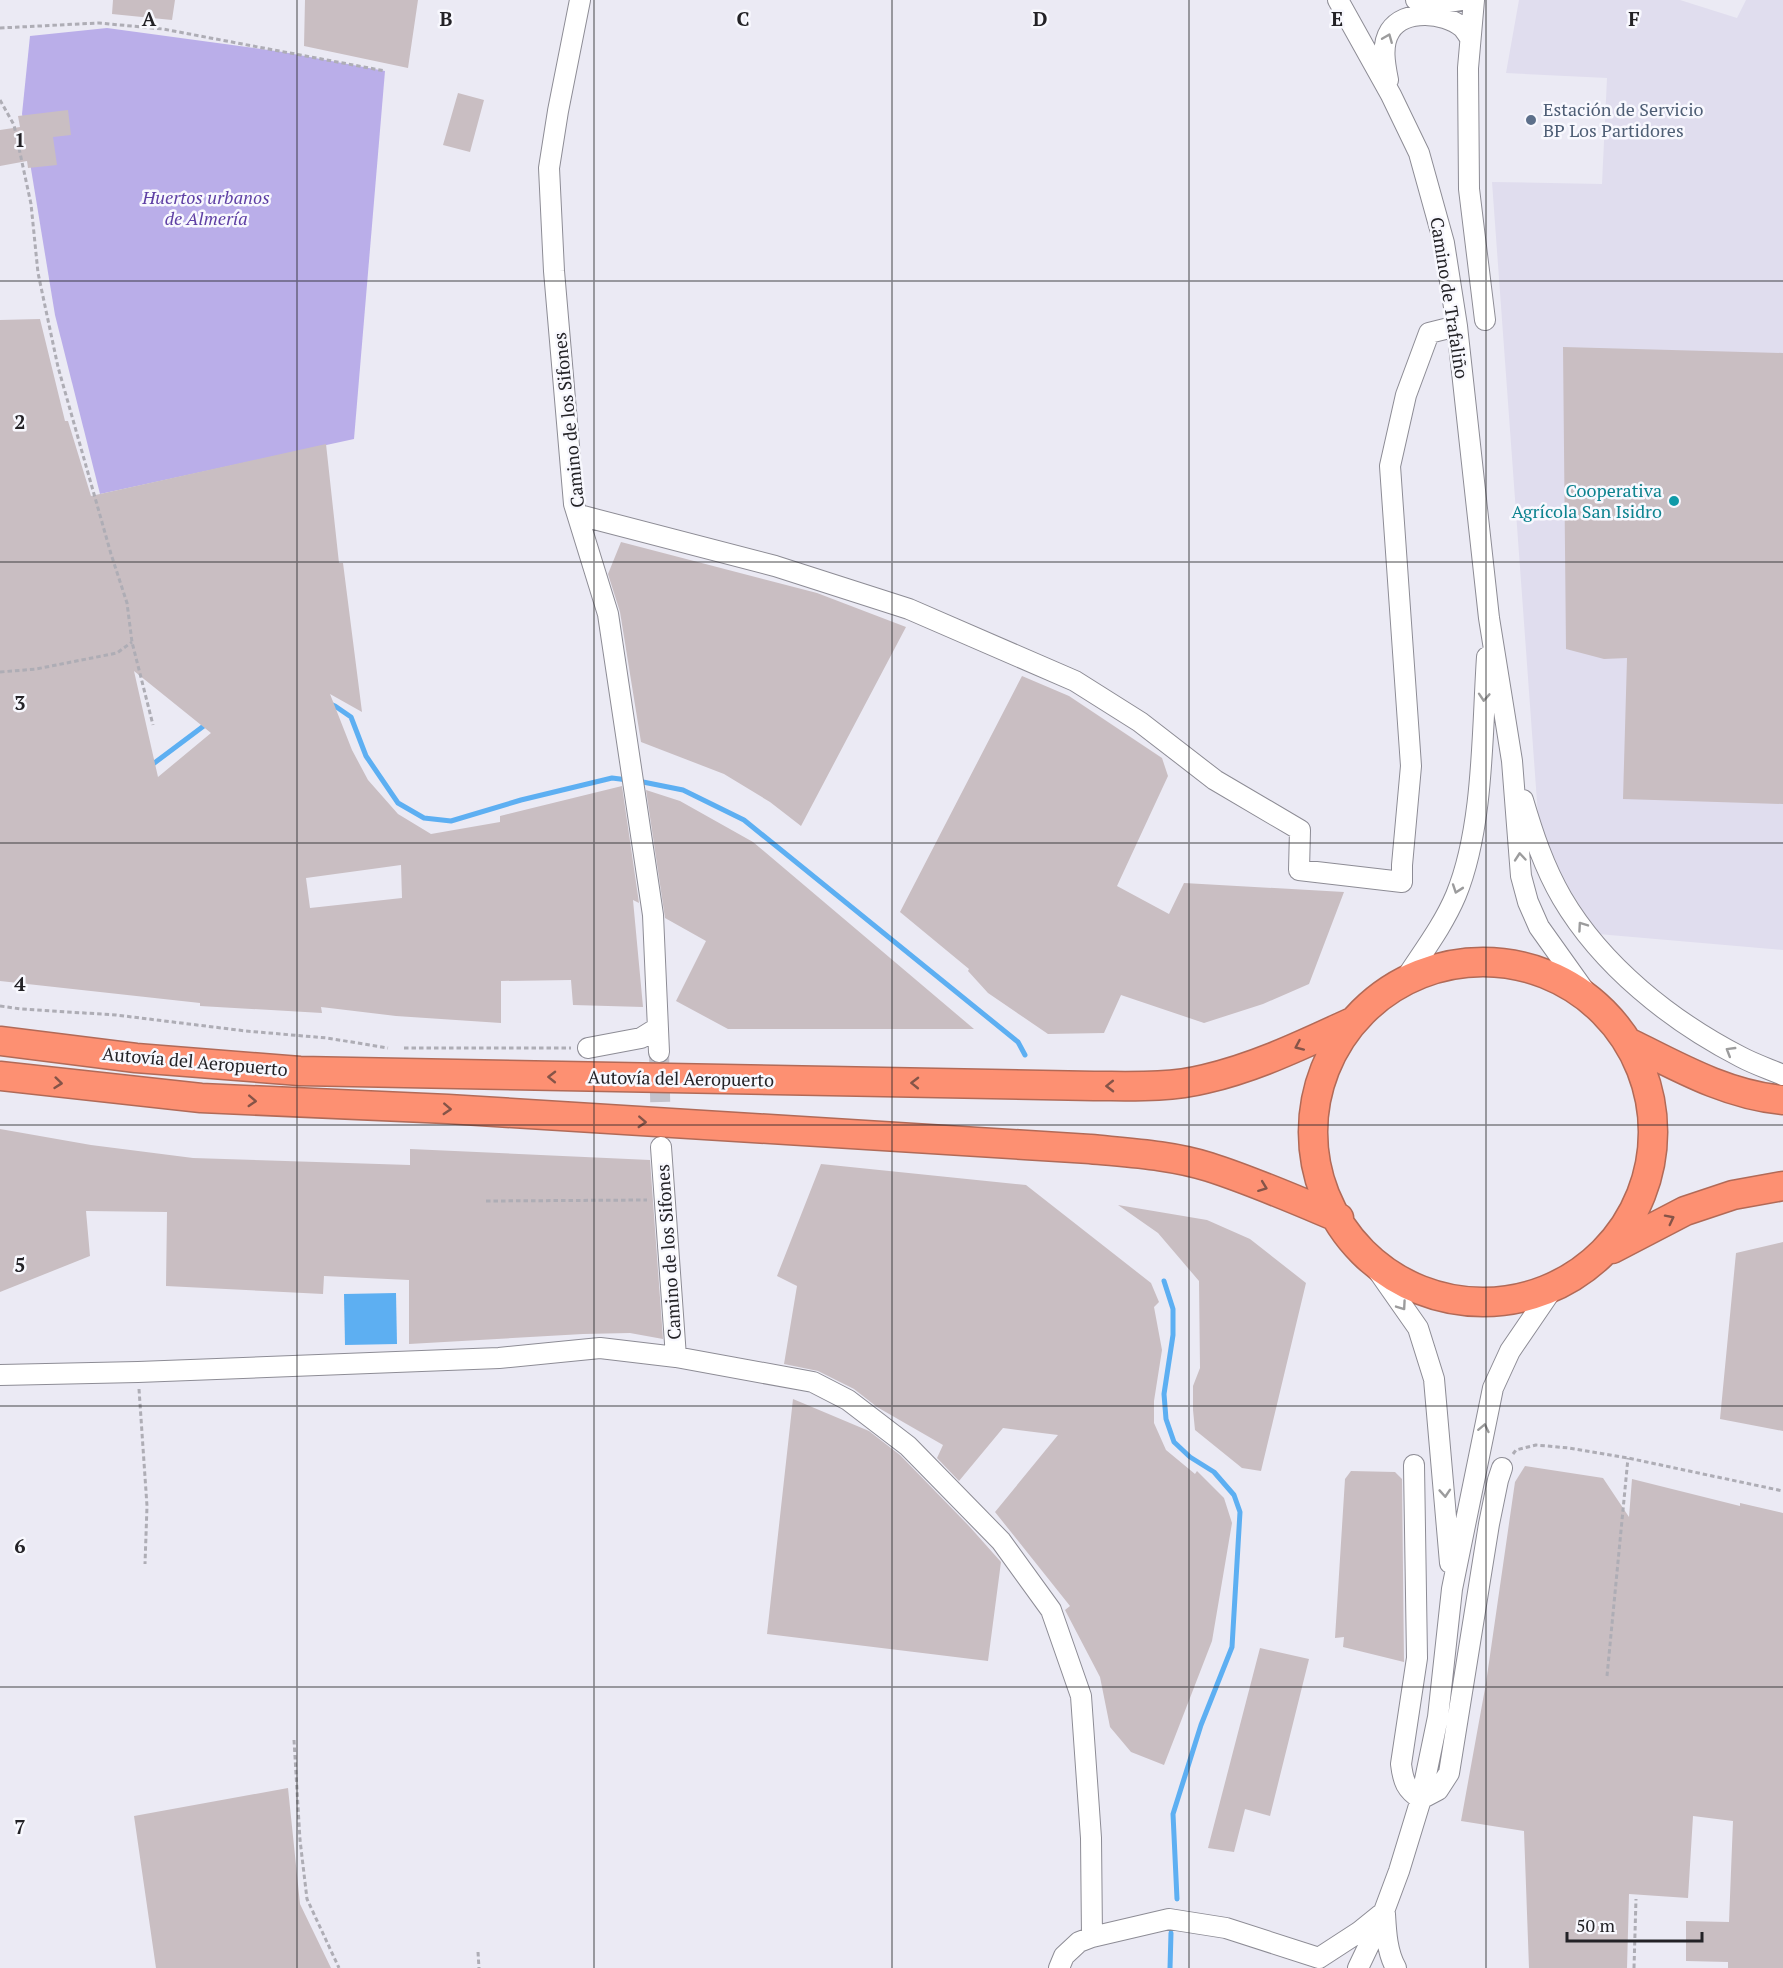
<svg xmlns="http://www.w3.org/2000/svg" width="1783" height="1968" font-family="'PT Serif',serif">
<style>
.built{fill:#e0ddee}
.green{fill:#baaee9}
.water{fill:#5daff2}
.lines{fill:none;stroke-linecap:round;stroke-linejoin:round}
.stream{stroke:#5daff2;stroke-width:5}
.building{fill:#c9bec2;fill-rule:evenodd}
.minor-tunnel{stroke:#c3c2cb;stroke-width:20;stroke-dasharray:20 10;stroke-linecap:butt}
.minor-casing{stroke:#8d8c95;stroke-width:22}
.highway-casing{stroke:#b16a57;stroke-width:31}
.path{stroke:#aeadb5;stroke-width:3;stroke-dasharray:4.5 3;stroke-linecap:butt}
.minor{stroke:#fff;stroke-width:20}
.highway{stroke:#fd9072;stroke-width:28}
.oneway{stroke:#9c9c9d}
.oneway2{stroke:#855448}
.grid{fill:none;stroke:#232226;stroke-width:1.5;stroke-opacity:0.55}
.service-dot{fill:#5c6f8a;stroke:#f8f8fe;stroke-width:2}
.culture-dot{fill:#0f9aa8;stroke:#f8f8fe;stroke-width:2}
.labels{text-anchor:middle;stroke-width:5;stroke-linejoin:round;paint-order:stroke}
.service-label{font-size:18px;fill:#4e5e75;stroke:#f8f8fe;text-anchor:start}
.park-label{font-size:18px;font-style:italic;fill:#5e3fa4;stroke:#f8f8fe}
.street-label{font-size:18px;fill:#232226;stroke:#f8f8fe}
.culture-label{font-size:18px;fill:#0d838f;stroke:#f8f8fe;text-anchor:end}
.grid-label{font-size:20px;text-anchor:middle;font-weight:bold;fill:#232226;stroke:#f8f8fe;stroke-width:5;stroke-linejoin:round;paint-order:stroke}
</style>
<rect width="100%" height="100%" fill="#ebeaf4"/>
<path class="built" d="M1519,0H1680L1737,18L1746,0H1783V950L1598,934L1540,843L1492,182L1602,184L1607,78L1506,73Z"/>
<path class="green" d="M107,28L283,52L385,71L354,439L100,494L55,315L22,114L30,36Z"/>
<path class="water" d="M396,1293L397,1344L345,1345L344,1294Z"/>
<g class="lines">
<path class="stream" d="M328,703L335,706L351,717L366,756L398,803L424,818L451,821L521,800L612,778L628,780
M149,767L209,722
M638,781L683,790L744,820L1018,1042L1025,1055
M1164,1281L1173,1309V1335L1164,1394L1166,1419L1174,1442L1190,1457L1214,1472L1234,1495L1240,1512L1232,1647L1201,1725L1173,1814L1177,1899
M1170,1968L1171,1933"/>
</g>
<path class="building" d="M113,0H175L172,20L112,14Z
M305,0H418L408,68L304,46Z
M458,93L484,100L470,152L443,145Z
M68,110L71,135L53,137L57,165L28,168L27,161L0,166V130L20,127L18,116Z
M40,319L65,421H68L91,496L326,444L339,563H343L362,712L330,694L352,750L368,780L398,814L431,834L500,822V816L622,786L639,903L633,900L643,1007L573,1005L571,980L501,981V1023L396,1016L321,1007L322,1013L200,1006V1003L0,981V320ZM134,671L211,733L158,777ZM401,865L402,898L310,908L306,878Z
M1563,347L1783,353V804L1623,799L1627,658L1604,659L1566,649Z
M621,542L817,593L906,627L801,826L770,802L724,774L641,742L620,612L608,574Z
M1022,676L1069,696L1162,758L1168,776L1117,886L1169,914L1184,883L1344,892L1309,984L1263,1004L1204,1023L1121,995L1104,1033L1048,1034L988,993L968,971L969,969L900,912Z
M646,790L680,801L753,842L974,1029H728L676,1001L706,941L665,918Z
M0,1129L91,1145L193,1158L410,1165V1149L650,1160L663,1339L630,1333L583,1334L409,1344V1280L324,1276L323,1294L166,1286L167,1212L86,1211L90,1256L0,1292Z
M821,1164L1026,1185L1151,1283L1159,1302L1154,1307L1162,1350L1154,1401V1423L1166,1450L1195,1474L1197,1471L1224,1498L1232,1523L1212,1641L1164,1765L1131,1752L1110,1727L1100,1677L1065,1610L1070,1606L995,1512L1058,1435L1003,1428L959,1481L937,1458L943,1445L877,1407L854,1389L818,1371L784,1364L797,1286L777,1276Z
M1118,1205L1207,1220L1250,1239L1306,1283L1261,1471L1242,1468L1195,1430L1193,1410V1386L1200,1368L1199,1281L1158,1233Z
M1783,1242V1431L1720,1419L1736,1253Z
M793,1399L869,1431L900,1455L969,1526L1001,1562L988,1661L767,1634Z
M1525,1466L1603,1478L1629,1517L1632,1479L1740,1506V1503L1783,1513V1968H1728V1962L1686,1961V1921L1729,1922L1733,1821L1693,1816L1688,1898L1629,1894L1627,1968H1529L1524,1831L1461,1821L1486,1683L1515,1482Z
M1351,1471L1395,1472L1402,1479L1404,1662L1343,1647L1344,1637L1335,1638L1345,1479Z
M1260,1648L1309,1659L1270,1816L1245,1809L1234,1852L1208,1848Z
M288,1788L300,1904L331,1968H156L134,1816Z"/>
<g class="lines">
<path class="minor-tunnel" d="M659,1052L661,1135"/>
<defs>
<path id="minor" d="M580,0L558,111L549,168L554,271L574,504L608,614L653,915L659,1052
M1338,0L1391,95L1419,153L1444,243L1457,326L1489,618L1512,761L1521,876L1528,902L1539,927L1591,1000
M1416,0L1437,4L1462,0
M1474,0L1468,68L1469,189L1485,320
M1388,80C1385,65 1381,45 1390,31C1404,9 1444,12 1462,27C1465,30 1468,35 1470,38
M579,515L775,566L909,609L1075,681L1140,722L1215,780L1300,830L1299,870L1402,882V865L1411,766L1390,466L1406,395L1429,333L1457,326
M1523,800C1533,834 1544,867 1562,898C1602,966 1671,1021 1741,1057C1754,1064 1769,1069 1783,1075
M1404,981C1422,953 1443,926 1456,895C1484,827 1482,730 1487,657
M588,1048L641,1038L657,1028
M661,1147L676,1357
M1369,1258L1418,1328L1434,1379L1450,1563
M0,1375L138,1372L499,1358L600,1348L676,1357L813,1382L848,1400L908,1446L1001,1541L1051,1610L1081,1696L1091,1838L1092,1937
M1414,1465L1417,1658L1401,1764C1403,1781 1406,1790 1421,1799L1438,1790L1449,1773L1489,1524L1498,1480L1502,1468
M1385,1914C1386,1932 1387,1952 1396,1968
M1319,1958L1359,1932L1380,1915
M1059,1968L1064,1956L1079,1942L1092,1937L1169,1919L1226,1928L1319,1958
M1358,1968L1380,1922L1399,1871L1421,1799L1438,1717L1452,1589L1493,1388L1510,1351L1553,1288"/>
<path id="highway" d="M1313 1132a170 170 0 1 1 340 0a170 170 0 1 1-340 0Z
M0,1041L136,1058L300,1071L1094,1086C1131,1086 1169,1088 1205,1079C1257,1067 1304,1044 1352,1022
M1628,1042C1678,1067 1727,1095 1783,1100
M0,1076L201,1098L448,1109L1090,1149C1130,1153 1171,1155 1209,1167C1253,1181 1296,1200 1339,1218
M1612,1249L1685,1211L1733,1195L1783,1186"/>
</defs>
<use href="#minor" class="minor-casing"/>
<use href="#highway" class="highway-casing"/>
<path class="path" d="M0,28L99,23L163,29L385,71
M0,100L14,125L31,204L38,273L58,367L111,554L127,603L132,642L153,725
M0,672L36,669L117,653L132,642
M0,1006L21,1009L116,1015L246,1031L327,1038L388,1048
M404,1048H571
M486,1201L647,1200
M139,1389L147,1506L145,1564
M1513,1454L1516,1450L1536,1445L1569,1448L1628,1458L1783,1491
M1607,1676L1628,1458
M294,1740L300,1840L307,1899L339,1968
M478,1952L479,1968
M1634,1968L1636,1899"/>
<use href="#minor" class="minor"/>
<use href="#highway" class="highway"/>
</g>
<defs><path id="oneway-chevron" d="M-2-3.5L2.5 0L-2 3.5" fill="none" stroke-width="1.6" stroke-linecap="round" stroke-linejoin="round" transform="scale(1.5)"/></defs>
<g class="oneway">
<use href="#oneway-chevron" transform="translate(1388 38) rotate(-68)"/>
<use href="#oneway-chevron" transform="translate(1484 697) rotate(94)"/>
<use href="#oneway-chevron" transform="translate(1520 857) rotate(-95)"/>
<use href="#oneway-chevron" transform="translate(1457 889) rotate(109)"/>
<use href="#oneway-chevron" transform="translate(1582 926) rotate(-125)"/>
<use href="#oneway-chevron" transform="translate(1730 1051) rotate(-149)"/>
<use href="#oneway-chevron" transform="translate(1402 1306) rotate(55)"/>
<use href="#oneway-chevron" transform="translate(1484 1428) rotate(-78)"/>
<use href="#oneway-chevron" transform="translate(1445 1493) rotate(86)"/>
</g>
<g class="oneway2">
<use href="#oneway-chevron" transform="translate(1299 1046) rotate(156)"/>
<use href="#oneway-chevron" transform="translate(552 1077) rotate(-179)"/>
<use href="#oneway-chevron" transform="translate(58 1083) rotate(6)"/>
<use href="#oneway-chevron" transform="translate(915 1083) rotate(-179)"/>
<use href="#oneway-chevron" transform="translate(1110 1086) rotate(179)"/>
<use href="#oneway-chevron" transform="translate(252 1101) rotate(3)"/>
<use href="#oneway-chevron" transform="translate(447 1109) rotate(3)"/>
<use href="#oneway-chevron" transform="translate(642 1122) rotate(3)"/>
<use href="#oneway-chevron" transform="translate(1263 1187) rotate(21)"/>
<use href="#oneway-chevron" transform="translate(1670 1219) rotate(-27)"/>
</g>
<path class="grid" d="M297,0V1968M594,0V1968M892,0V1968M1189,0V1968M1486,0V1968M0,281H1783M0,562H1783M0,843H1783M0,1125H1783M0,1406H1783M0,1687H1783"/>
<circle class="service-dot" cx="1531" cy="120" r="6"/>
<circle class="culture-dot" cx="1674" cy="501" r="6"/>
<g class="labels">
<g class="service-label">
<text x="1543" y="116">Estación de Servicio<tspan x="1543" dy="21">BP Los Partidores</tspan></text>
</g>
<g class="park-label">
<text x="206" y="204">Huertos urbanos<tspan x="206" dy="21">de Almería</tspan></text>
</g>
<g class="street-label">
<text transform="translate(1449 298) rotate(81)" y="6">Camino de Trafaliño</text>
<text transform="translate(569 420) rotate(-96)" y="6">Camino de los Sifones</text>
<text transform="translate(195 1062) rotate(5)" y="6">Autovía del Aeropuerto</text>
<text transform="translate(681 1079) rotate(1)" y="6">Autovía del Aeropuerto</text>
<text transform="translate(669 1252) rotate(-94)" y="6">Camino de los Sifones</text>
</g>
<g class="culture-label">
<text x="1662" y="497">Cooperativa<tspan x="1662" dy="21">Agrícola San Isidro</tspan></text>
</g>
</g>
<g class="grid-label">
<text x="149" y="26">A</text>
<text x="446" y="26">B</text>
<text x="743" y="26">C</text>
<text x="1040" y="26">D</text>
<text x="1337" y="26">E</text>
<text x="1634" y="26">F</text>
<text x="20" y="147">1</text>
<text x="20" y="429">2</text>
<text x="20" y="710">3</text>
<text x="20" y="991">4</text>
<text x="20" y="1272">5</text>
<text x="20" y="1553">6</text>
<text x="20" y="1834">7</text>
</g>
<path d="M1567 1932v9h135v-9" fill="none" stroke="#232226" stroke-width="3"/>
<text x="1576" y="1932" font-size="18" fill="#232226" stroke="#f8f8fe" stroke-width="4.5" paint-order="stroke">50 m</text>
</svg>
